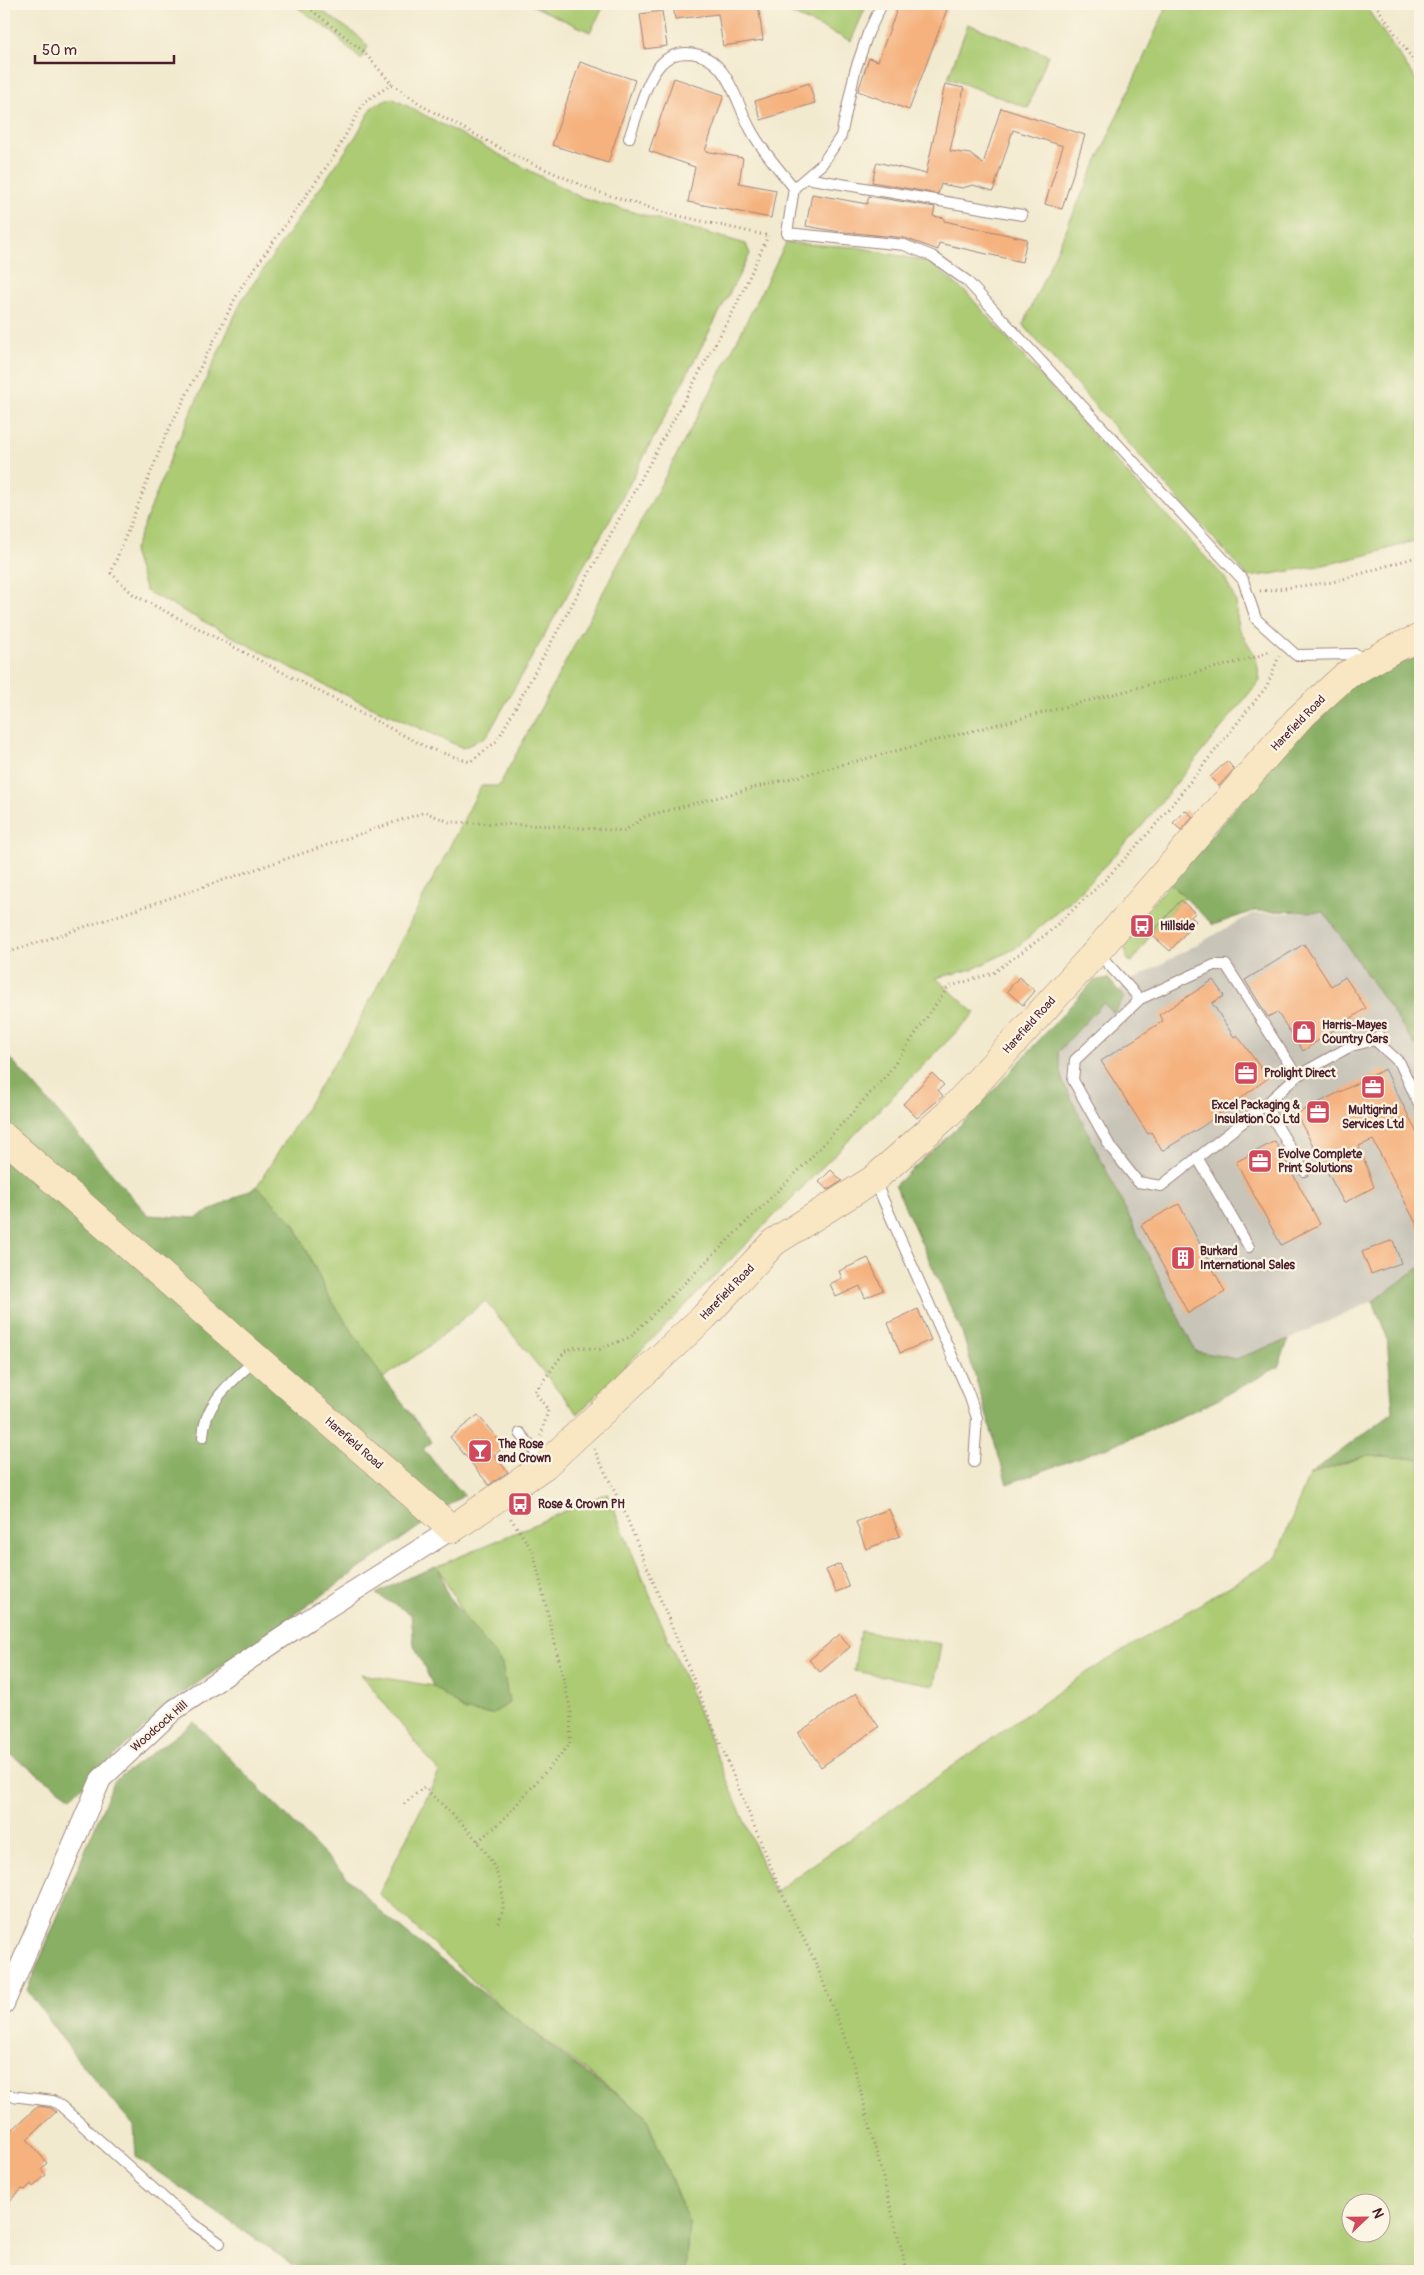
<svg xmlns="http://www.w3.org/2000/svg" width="1424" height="2275" font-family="Pangolin,sans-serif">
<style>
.industrial{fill:#c8c4b8}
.green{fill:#accb73;stroke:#7b754f;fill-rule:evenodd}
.forest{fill:#89af65;stroke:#6a6748}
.building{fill:#f5b27f}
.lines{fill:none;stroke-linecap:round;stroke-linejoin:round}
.lane-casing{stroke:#9e847d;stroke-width:12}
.street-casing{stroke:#9e847d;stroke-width:22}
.secondary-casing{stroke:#9e847d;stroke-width:29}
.path{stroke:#9e847d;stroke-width:3;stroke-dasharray:1 4;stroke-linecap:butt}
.lane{stroke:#fff;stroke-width:10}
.street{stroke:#fff;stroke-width:20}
.secondary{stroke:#f9e7c3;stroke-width:28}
.labels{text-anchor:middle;stroke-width:4.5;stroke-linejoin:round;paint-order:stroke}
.street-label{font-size:12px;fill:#4a1f2b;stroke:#fcf5e5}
.poi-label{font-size:12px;font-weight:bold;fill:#4a1f2b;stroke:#fcf5e5;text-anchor:start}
</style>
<rect width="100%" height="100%" fill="#fcf5e5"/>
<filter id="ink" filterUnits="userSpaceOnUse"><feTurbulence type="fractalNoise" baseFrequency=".02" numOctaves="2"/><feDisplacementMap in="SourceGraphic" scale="10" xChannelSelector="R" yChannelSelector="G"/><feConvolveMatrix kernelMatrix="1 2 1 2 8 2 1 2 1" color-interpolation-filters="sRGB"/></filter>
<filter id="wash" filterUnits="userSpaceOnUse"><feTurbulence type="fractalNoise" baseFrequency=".0096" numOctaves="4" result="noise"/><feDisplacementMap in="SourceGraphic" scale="20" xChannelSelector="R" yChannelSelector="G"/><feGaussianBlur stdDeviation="1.12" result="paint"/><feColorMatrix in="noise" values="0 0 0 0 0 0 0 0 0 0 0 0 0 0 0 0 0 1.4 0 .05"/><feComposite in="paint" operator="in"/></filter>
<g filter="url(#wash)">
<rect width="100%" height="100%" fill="#f2eacf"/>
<path class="industrial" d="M1324,912L1420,1052V1267L1373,1301L1289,1339L1236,1359L1195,1351L1063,1082L1058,1052L1108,998L1129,982L1252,914Z"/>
<path class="green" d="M293,4H312L357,35L368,46L361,60L332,32Z
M529,4H609L604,6L590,32Z
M770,4H867L851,41Z
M1168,4H1364L1420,86V539C1364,558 1306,570 1248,577L1023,325Z
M968,24L1048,55L1028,108L948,78Z
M392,98L580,197L746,244L750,254L620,502L487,736L463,748L324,685L146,591L133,552L173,452L242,300L356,136L373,106Z
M786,243L857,247L929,262L968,294L1124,470L1225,578L1236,602L1238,627L1256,657L1260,680L1141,827L1079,893L1016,948L973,969L936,978L975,1013L578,1414L485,1301L425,1349L383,1378L326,1292L294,1223L257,1186L352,1035L481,786H499L717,380Z
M1170,883L1186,898L1181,900L1151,934L1132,962L1128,960L1125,951L1126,933Z
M1368,1455L1420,1459V1909L1411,1938L1420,1943V2271H685L689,2223L645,2115L507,2012L379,1894L439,1772L361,1674L433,1686L492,1714L508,1703L438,1566L607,1493L774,1892L1078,1678L1276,1558L1309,1475ZM1352,2202H1382V2232H1352Z
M860,1631L941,1644L934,1685L854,1671Z"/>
<path class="forest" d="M1420,647V1052L1324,912L1253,911L1213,925L1170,883L1316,715L1354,682Z
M1108,978L1124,998L1114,1013L1103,1003L1058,1052L1063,1082L1195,1351L1236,1359L1289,1339L1278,1367L1215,1401L1140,1435L1007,1484L962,1332L895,1185L971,1115L1093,981Z
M4,1051L148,1215L196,1218L257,1186L294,1223L326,1292L383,1378L432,1442L423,1449L464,1495L175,1699L71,1797L4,1750Z
M1420,1267V1459L1368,1455L1309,1475L1393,1412L1387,1337L1373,1301Z
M438,1566L448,1596L502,1664L509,1703L492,1714L465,1711L433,1686L414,1645L411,1614L376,1594L405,1579Z
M194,1722L385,1916L575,2065L645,2115L689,2223L685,2271H302L136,2157L134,2126L75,2056L27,1990L114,1781Z"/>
<g id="blocks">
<path class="building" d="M673,4H722V7L758,4L763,40L723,46L718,14L675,19Z
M899,4H949L909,110L858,91L869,58L878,61Z
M662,11L667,46L645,49L640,14Z
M580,62L635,80L608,163L552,145Z
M674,78L724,95L705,151L743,158L739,183L776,190L771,218L688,202L695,167L649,151Z
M809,83L815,103L761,120L755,101Z
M945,84L964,88L950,151L970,154L983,164L1001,108L1085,135L1062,209L1045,204L1063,146L1013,130L993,191L973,185L962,188L941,184L938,194L872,182L877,162L926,174Z
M812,194L867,204L869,196L935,207L933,216L944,218V221L1027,239L1022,262L939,243L938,250L905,238L835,231L806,226Z
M1227,761L1234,769L1219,786L1210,777Z
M1185,810L1193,817L1181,830L1173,823Z
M1181,900L1195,913L1191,917L1196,921L1170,951L1151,934Z
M1304,944L1331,986L1345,977L1366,1008L1303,1051L1277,1012L1268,1017L1245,980Z
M1019,977L1035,991L1023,1005L1007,991Z
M1213,980L1224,996L1212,1003L1234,1037L1237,1035L1268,1078L1203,1126L1162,1151L1151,1132L1148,1134L1101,1061L1163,1021L1159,1015Z
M1385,1069L1420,1139V1231L1373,1140L1359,1146L1374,1187L1344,1203L1296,1114Z
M932,1073L944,1085L938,1090L943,1096L917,1118L903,1104Z
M1275,1141L1320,1224L1281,1245L1236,1162Z
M831,1170L842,1181L828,1190L819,1182Z
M1179,1204L1225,1292L1188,1313L1141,1225Z
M1393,1240L1401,1263L1371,1274L1362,1252Z
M868,1258L883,1290L865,1298L860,1286L836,1297L830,1284L842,1278L839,1271Z
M918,1309L931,1340L900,1353L888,1323Z
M478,1415L504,1447L494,1455L508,1472L489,1485L450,1437Z
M889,1509L900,1536L866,1549L856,1522Z
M840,1564L849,1587L836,1592L826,1570Z
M840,1634L850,1647L820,1672L809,1660Z
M856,1693L879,1727L821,1767L798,1733Z
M38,2106L51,2108L56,2112L27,2139L47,2163L41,2169L46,2175L33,2187L31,2184L25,2190L22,2189L4,2206V2125L11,2131Z"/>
</g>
</g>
<g filter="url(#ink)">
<use href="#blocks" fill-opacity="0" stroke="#9e847d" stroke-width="1"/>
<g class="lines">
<defs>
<path id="lane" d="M882,4L868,33L855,71L841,136L822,164L794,188L787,233L904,245L932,256L967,281L1243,580L1256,619L1296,655L1356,654L1363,666
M629,138C637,117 645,82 660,65C667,57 676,53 687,53C728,54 735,101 751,130C762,151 779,169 794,188
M806,178L1022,215
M1098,953L1140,999L1075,1060L1073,1080L1111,1148L1138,1182L1161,1186L1265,1105L1297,1076L1351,1046L1375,1040L1380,1036
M1140,999L1214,965H1226L1297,1076
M1375,1040L1400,1063L1420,1107
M1265,1105L1304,1171
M1197,1157L1249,1247
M874,1179L968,1392L977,1418L974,1462
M520,1433L545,1465
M203,1437C204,1402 233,1381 256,1359
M4,2095L53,2101L61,2106L193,2224L220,2243"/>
<path id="street" d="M4,2004L101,1779L174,1710L308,1620L452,1529"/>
<path id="secondary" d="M4,1137L452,1529L545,1465L705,1316L774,1242L874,1179L948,1114L1097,951L1297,720L1345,676L1395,648L1420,638"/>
</defs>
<use href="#lane" class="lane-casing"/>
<use href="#street" class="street-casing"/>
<use href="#secondary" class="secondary-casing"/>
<path class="path" d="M304,4L363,51L392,84L426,108L513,155L595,191L670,214L769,236
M1375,4L1420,70
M392,84L364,102L334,156L240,289L165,437L111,573L134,595L428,748L470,762L497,741L735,308L768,236
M1260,591L1333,582L1420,556
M4,954L425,812L449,822L555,826L624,831L646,816L1256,657L1272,650
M541,1436L548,1410L535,1392L565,1351L576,1347L600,1349L630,1337L806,1163L887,1075L948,987L993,973L1048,933L1106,879L1153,828L1267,686L1279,656
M594,1449L623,1509L789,1910L815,1961L851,2054L907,2271
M404,1804L424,1787C456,1819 501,1852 503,1902C504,1909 500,1918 498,1925
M478,1841L501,1822L570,1744L571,1711L533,1551L509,1516"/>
<use href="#lane" class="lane"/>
<use href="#street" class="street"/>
<use href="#secondary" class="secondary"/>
</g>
</g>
<defs>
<symbol id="bus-square" viewBox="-11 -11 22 22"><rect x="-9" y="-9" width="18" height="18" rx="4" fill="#d1495b" stroke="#fcf5e5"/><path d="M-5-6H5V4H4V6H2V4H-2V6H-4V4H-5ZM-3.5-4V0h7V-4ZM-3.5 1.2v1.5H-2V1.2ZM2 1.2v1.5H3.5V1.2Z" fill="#fff"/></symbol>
<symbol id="shop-square" viewBox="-11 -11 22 22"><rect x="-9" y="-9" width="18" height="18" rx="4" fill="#d1495b" stroke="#fcf5e5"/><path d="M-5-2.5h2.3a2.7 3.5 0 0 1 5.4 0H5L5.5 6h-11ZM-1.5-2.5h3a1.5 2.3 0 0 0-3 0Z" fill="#fff"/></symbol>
<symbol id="office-square" viewBox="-11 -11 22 22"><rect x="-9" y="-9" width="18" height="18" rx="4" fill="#d1495b" stroke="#fcf5e5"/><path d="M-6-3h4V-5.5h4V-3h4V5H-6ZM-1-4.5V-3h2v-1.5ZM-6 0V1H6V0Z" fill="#fff"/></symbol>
<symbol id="building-square" viewBox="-11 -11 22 22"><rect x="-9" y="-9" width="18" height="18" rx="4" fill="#d1495b" stroke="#fcf5e5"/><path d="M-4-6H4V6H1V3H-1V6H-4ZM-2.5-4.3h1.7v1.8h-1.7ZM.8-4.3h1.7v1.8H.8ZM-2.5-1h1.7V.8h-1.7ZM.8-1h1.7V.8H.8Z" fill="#fff"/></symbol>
<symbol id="bar-square" viewBox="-11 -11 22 22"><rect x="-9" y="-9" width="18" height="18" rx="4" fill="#d1495b" stroke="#fcf5e5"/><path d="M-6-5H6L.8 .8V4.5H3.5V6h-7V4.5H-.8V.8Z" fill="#fff"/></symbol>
</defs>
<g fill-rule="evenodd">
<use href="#bus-square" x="1128" y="912" width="28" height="28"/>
<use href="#shop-square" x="1290" y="1018" width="28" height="28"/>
<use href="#office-square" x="1232" y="1059" width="28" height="28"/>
<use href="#office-square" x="1359" y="1073" width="28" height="28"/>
<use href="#office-square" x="1304" y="1098" width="28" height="28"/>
<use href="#office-square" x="1246" y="1147" width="28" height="28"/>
<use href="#building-square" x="1169" y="1244" width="28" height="28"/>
<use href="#bar-square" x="466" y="1437" width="28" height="28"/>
<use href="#bus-square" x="506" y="1490" width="28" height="28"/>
</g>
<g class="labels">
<g class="street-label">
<text transform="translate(1298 723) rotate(-46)" y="4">Harefield Road</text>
<text transform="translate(1029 1025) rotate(-48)" y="4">Harefield Road</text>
<text transform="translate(727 1292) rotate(-46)" y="4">Harefield Road</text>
<text transform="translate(354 1443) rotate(41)" y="4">Harefield Road</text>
<text transform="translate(159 1726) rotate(-41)" y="4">Woodcock Hill</text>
</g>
<g class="poi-label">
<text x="1160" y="930">Hillside</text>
<text x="1322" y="1029">Harris-Mayes<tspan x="1322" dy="14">Country Cars</tspan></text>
<text x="1264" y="1077">Prolight Direct</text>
<text x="1300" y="1109" text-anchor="end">Excel Packaging &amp;<tspan x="1300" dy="14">Insulation Co Ltd</tspan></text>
<text x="1373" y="1114" text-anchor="middle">Multigrind<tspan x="1373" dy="14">Services Ltd</tspan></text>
<text x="1278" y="1158">Evolve Complete<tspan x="1278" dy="14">Print Solutions</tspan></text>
<text x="1200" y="1255">Burkard<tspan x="1200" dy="14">International Sales</tspan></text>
<text x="498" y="1448">The Rose<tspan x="498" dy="14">and Crown</tspan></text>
<text x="538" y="1508">Rose &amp; Crown PH</text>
</g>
</g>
<rect width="1424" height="2275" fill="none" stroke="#fcf5e5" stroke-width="20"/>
<g transform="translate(1366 2218) rotate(68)"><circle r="24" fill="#fcf5e5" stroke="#b59f9b"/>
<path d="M0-4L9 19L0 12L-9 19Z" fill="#d1495b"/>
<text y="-8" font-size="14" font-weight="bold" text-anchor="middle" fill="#4a1f2b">N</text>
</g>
<path d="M35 55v8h139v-8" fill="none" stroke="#4a1f2b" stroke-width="2.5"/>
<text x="42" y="55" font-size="15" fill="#4a1f2b" stroke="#fcf5e5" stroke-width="4" paint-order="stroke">50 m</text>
</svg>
